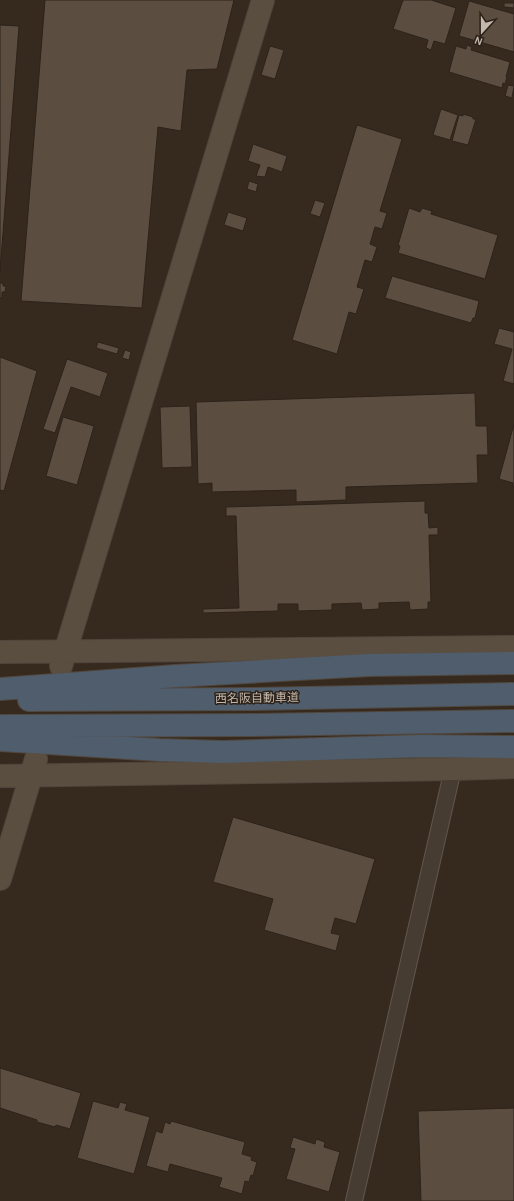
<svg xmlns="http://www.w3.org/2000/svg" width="514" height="1201" font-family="Karla,'Noto Sans JP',sans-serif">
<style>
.building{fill:#5b4d3f;stroke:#2d231a}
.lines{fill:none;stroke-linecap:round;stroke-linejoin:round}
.street-casing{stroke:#62574d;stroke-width:18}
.secondary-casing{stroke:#50453c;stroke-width:24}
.highway-casing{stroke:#51473d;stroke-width:24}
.street{stroke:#473c32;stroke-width:16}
.secondary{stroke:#5a4e40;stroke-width:22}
.highway{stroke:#4f5d6d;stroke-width:22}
.labels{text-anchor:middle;stroke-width:3;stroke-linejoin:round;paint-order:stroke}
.street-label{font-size:12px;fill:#c4b8ac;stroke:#2b2118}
</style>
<rect width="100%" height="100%" fill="#362a1f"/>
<path class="building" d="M45,0H234L217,69L187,70L181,131L158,127L142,308L21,301Z
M403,0H431L456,8L445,44L434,41L431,50L426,48L428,40L393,29Z
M469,1L514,14V52L459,36Z
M504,3H514V8L504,7Z
M0,25L19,26L0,272Z
M467,45L472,47L471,50L510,62L506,77H507L505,84L503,83L502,88L449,72L456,46L466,49Z
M270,46L284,50L275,79L261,75Z
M508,85L514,86L512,98L505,96Z
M441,109L458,115L450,140L433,135Z
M463,114L473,117V119H476L468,145L452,141L459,115L463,116Z
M357,125L402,139L380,211L387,213L382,229L375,227L370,244L377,247L372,262L365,260L357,287L364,289L356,314L349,312L337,354L292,340Z
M253,144L287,156L282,172L268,167L265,177L256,176L260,165L248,161Z
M249,181L258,184L256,192L247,189Z
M315,200L325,203L320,217L310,214Z
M409,208L420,212L422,208L432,211L431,214L498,235L485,279L398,253L400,246L398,245Z
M228,212L247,218L243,231L224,225Z
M392,276L479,301L475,318H473L471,323L385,298Z
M0,283H3V286H6L5,292H2V298H0Z
M499,328L514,332V384L503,381L512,349L494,344Z
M98,342L119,348L117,354L96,348Z
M125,350L131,352L129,360L122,358Z
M0,357L37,371L4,491L0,490Z
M67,359L108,373L100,397L71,387L55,433L43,429Z
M475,393L476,426H487L488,455H477L478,483L346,487V500L296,502V490L212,492V483L198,484L196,402Z
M190,406L192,467L162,468L160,407Z
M63,417L94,426L77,485L46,476Z
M514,424V486H512L513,483L499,479Z
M425,501V513H428L429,528L438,527V535H429L431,602H428V609L410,610L409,602L379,603V609L362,610L361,603L332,604V610L298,611V604H278V611L203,613V609L239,608L236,516H226V507Z
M233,817L375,859L356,924L335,918L331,933L340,935L336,951L264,930L273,899L213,882Z
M0,1068L81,1093L70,1129L56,1125L55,1127L37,1122V1120L0,1108Z
M93,1101L118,1108L120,1102L127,1104L125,1110L150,1117L134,1174L77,1158Z
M514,1108V1201H421L418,1111Z
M171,1121L245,1142L242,1154L252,1157L251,1160L257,1162L253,1176L251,1175L249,1182L245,1181L242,1194L219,1187L222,1178L170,1164L168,1172L146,1166L156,1131L162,1133L165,1122L170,1124Z
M293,1137L315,1144L316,1139L325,1142L324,1147L340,1152L329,1192L286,1179L295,1149L290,1148Z"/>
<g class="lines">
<defs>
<path id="street" d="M354,1201L453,769"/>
<path id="secondary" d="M0,652L514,647
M61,666L263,0
M0,776L453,769L514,767
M0,879L36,759"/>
<path id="highway" d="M0,689L176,676L369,665L514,663
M29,700L254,699L514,694
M0,726L253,725L514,721
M0,740L160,750L223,752L421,746L514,747"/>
</defs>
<use href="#street" class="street-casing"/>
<use href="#secondary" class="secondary-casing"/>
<use href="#highway" class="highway-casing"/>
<use href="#street" class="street"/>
<use href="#secondary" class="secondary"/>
<use href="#highway" class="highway"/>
</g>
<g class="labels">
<g class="street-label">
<text transform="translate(257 698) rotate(-1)" y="4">西名阪自動車道</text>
</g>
</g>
<g transform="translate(482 32) rotate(201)" stroke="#2b2118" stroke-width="3" paint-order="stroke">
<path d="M0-3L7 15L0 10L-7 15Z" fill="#c4b8ac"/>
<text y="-6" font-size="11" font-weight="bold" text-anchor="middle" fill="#c4b8ac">N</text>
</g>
</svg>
